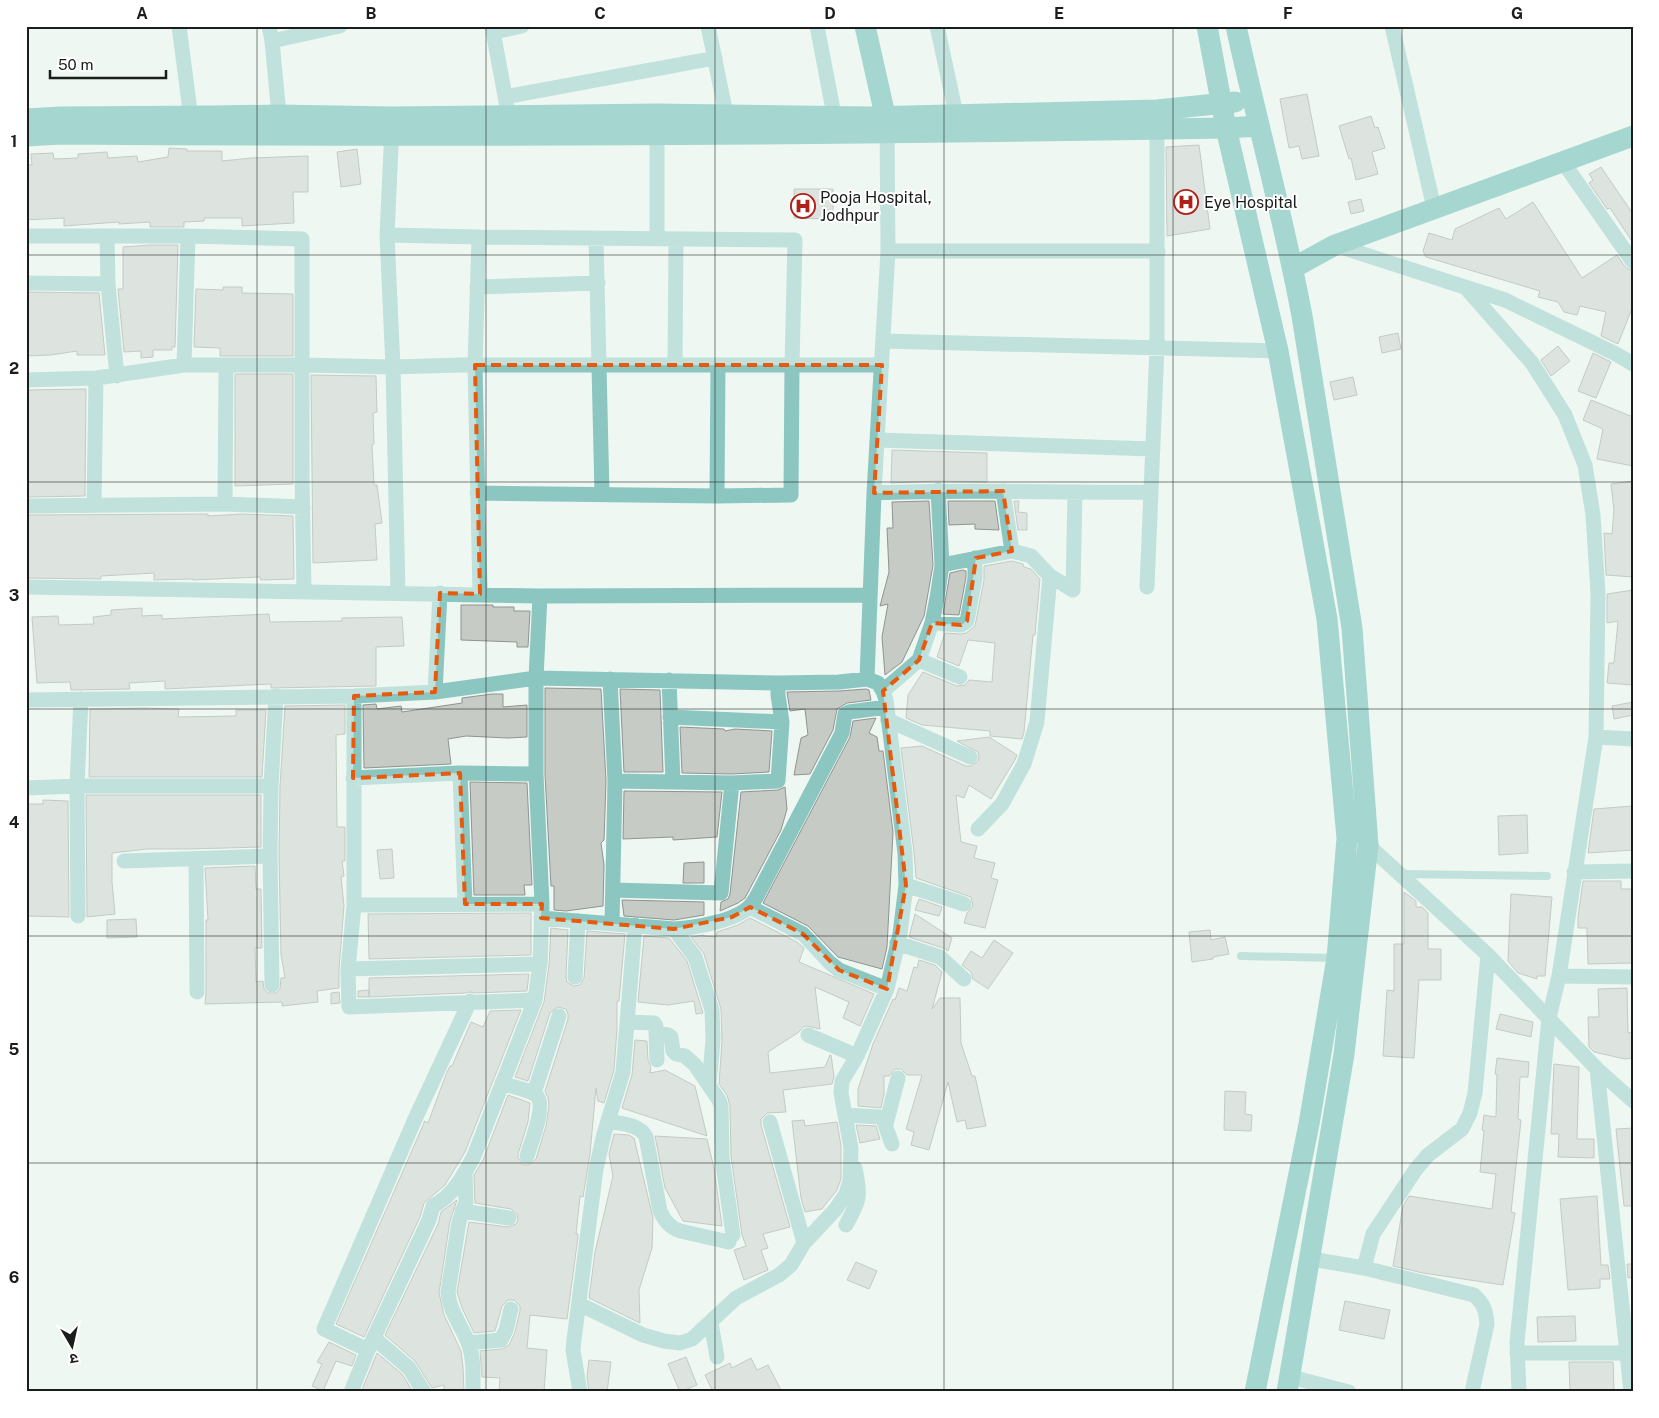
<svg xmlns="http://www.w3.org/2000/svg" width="1659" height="1418" font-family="'Public Sans','Noto Sans Devanagari',sans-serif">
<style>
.building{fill:#c7cbc5;stroke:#90948e}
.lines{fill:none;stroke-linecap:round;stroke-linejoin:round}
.lane{stroke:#8bc6c1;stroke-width:8}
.street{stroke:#8bc6c1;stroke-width:15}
.secondary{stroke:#4caea7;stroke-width:21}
.marked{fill:none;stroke:#e8590c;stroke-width:4;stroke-dasharray:10 6;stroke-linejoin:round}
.grid{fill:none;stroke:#1a1d1b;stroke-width:1;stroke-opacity:0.55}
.labels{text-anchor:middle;stroke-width:4;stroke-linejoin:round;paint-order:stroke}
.poi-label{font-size:16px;fill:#1a1d1b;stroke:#fff;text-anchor:start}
.neatline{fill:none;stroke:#1a1d1b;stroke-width:2}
.grid-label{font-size:16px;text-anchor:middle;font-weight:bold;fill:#1a1d1b}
</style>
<rect width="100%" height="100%" fill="#eff7f3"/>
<path class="building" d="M1307,94L1319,156L1302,159L1299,146L1289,148L1280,99Z
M1371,116L1375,128L1378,127L1385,148L1372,152L1378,174L1356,180L1351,158L1349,159L1339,126Z
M1199,145L1210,229L1167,236L1166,147Z
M169,148L187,149V151H222V161L251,158L308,156V192H293L294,223L242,226V218H204V221L184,222V227H150V222L119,224V222L64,226V218L26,220V165H32L31,154L53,153L54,159L78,158V154L107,152L108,158L137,156L138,162L168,157Z
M357,149L361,184L341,187L337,152Z
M1601,167L1633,214V243L1610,208L1607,209L1589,183L1593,180L1589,174Z
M794,189H833V219L794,218Z
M1361,199L1364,211L1351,214L1348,202Z
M1533,202L1582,278L1617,255L1626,268L1633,271V306L1618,344L1601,336L1606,312L1580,306L1577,315L1564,312L1558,302L1538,297L1540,291L1426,257L1423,251L1429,233L1452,240L1455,229L1499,208L1506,219Z
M150,245H178L175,347H172V350H153V357L141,358V351L124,352L118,289H123V247Z
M223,287H242V293L293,294V356H220V348L194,347L196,289L223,290Z
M26,292L99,293L105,355H77V351L51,355L26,356Z
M1398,333L1401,349L1382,353L1379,337Z
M1558,346L1570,361L1551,376L1541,360Z
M1593,353L1611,362L1596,398L1578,391Z
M235,374H293V484L235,486Z
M311,375L376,376L377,412L373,413L374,444L372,445L374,485H377L382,523L375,524L377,560L313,563Z
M1353,377L1357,395L1334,400L1330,382Z
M86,389L85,496L26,497V390Z
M1591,400L1633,417V466L1597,459L1603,429L1583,420Z
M892,450L987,453V482L938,481L891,483Z
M1633,481V577L1606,575L1604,533L1612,534L1614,510L1611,484Z
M929,501L933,565L924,616L902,662L885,675L882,637L888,604L880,606L889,572L887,528H893L892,502Z
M948,501H995L999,530L975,529V524L949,525Z
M1014,501H1019L1018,512L1027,513V530H1018Z
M208,514V516L242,514L293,516L294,579L261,580L260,577L193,580V579L154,580V573L101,576V579L26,578V515Z
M1012,561L1023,564L1024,567L1031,569L1040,579L1035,635H1033L1024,732L1022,739L990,736V731L922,725L906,718L908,695L923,672L957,686L965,685L969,680L992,682L995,643L968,640L959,666L937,657L945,633L961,634L966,633L975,626L984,580V566Z
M963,570L966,571V577L959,615L943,614L950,573Z
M1633,590V685L1607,683L1609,663H1614L1618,621L1607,623V594Z
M461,605H493V607H514V611H530L528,647H517V642L461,640Z
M142,608V616L162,615V619L269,614L270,622L342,621V618L402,617L404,646L376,647V686L271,688V684L165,689V681L129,683L130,689L71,690L70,682L37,683L32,617L58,616L59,625L94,624L93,617L111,615V610Z
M545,688L601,689L606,781L604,840L601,843L604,865L603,906L566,911L554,910V886H551L545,774Z
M620,689L660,690L663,772H624Z
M866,689L869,690L871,700L847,703L837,709L833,730L810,774L794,775L801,738L808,735L805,709L790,711L787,692L839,691Z
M492,694H503V707L527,705V737L508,738L466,736L448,739L451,764L364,768L363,705L376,704L377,709L401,706L402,712L462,703V698Z
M1633,702V715L1614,719L1612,706Z
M345,705V734L336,735L337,827H345V861H342L344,876L341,877L344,906L339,968V988L317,991L318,1002L282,1006V1002L205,1004L206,992V920H208L205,868L255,866L256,889H261L262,948H255L256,982L263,981L264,989L268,993H276L280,989L281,978H285L281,955L279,856L280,786L285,706Z
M145,708L179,709L178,717L236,716V710H266L262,777H89L90,709Z
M876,718L869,733L877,737L879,751H883L893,832L887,947L882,969L838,957L808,926L763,903L850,737L853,721Z
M680,727L724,729L725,731L735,729L772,731L769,772L732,774L682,773Z
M989,737L1017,755L1015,760L991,799L969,785L964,798L956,795L961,842L977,846L974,858L995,863L991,878L998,880L985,928L964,923L967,913L973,906L971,897L916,878L914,852L901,748L922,746L966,766H971L978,761L979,757L978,752L957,741Z
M470,782L527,783L532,885H524L525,895H474Z
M785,787L787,809L781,830L745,898L738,903L720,911L721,902L728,899L730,894L741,792L778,790Z
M624,791L722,792L717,837L673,840V837L623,839Z
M86,795H261V847L189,849H147L112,853V882L115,914L87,917Z
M43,800L68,801L69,917L26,916V804H43Z
M1633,806V850L1588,853L1594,809Z
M1527,815L1528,853L1499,855L1498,816Z
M392,849L394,878L380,879L377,850Z
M704,862V883H683L684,863Z
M1583,881H1621V889H1633V963L1588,964L1587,928H1578V917Z
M1404,892L1416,901V907H1422L1428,913V949H1441V980H1419L1414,1058L1383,1056L1387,990L1394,991V944H1404Z
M1511,894L1552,897L1545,976H1537V979L1518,973L1508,961Z
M919,899L942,907L939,916L915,910Z
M622,900L704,902V915L674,920L624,916Z
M531,913V955L369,959L368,914Z
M915,914L952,938L948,951L943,948L909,937Z
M750,918L797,942L804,948L799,962L874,994L860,1026L843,1018L849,1002L815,987L820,1029L807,1026L803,1027L799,1032L768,1052L770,1073L825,1067L830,1055H831L834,1076L832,1084L783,1090L786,1112L767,1113L761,1119V1125L790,1227L763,1234L768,1248L761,1250L768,1270L744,1280L734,1250L746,1246L742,1235L731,1156L730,1106L727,1095L719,1084L722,1041L721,1009L704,954L691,937L704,935V936L716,937L717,932L738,925Z
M136,919L137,937L107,938V920Z
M551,928L568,930L566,977L567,982L574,986L580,985L584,978L587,931L625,934L619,1001H617V1029L614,1070L604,1103L598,1101L596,1088L590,1154L583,1197L580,1196L576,1234H578V1237L567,1319L530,1315L527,1348L547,1350L544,1392H499L500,1378L482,1377L480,1351L502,1349L509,1345L515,1332L520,1311V1306L514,1300H508L502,1306L495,1331L474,1333L462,1308L457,1292L469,1222L508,1227L516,1224L518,1220L517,1214L511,1209L475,1203L474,1175L483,1160L508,1095L530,1103L528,1122L518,1154V1158L524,1165H529L536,1159L546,1126L549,1106L548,1098L545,1091L568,1019V1014L566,1009L558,1007L550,1013L528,1081L515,1077L544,1002L549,965Z
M1210,930L1211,940L1225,937L1229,954L1213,957V959L1192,962L1189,932Z
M644,936L669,938L687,961L703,1013L696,1014L694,1001L668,1005L638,1002Z
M994,940L1013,953L988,989L973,979L971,972L962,965L971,951L982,958Z
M919,960L935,965L942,972L932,1009L940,998H960L961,1043L972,1076H975L986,1126L967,1129L965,1120L957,1122L948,1082L929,1150L911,1145L914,1132L906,1129L922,1075H907L901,1069H895L889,1076H884V1094L881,1108L858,1106V1089L873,1044L893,999L895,1000L899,988L907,991L914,967L917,968Z
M529,974L527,991L475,993L470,992L465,993L369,997V978Z
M1627,988L1628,1033L1633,1032V1058L1625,1059L1594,1052L1589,1047L1588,1017H1599L1598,989Z
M369,990V997H358V991Z
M339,992L340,1003L331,1004V993Z
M521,1010L465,1152L445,1185L424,1203L420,1217L364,1337L336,1324L424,1123V1121L428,1123L447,1072L450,1066H452L471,1022L483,1027L490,1011Z
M1500,1014L1533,1022L1531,1037L1496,1029Z
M635,1040L647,1041L648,1060L651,1067L650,1073L665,1070L695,1086L707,1136L622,1108L632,1075Z
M1497,1058L1529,1062L1528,1077H1520L1518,1119L1521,1120L1511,1212L1515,1213L1503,1285L1423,1273L1393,1266L1403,1206L1409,1196L1492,1209L1496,1174L1480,1172L1484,1131L1482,1130L1484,1115L1496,1117L1497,1074H1495Z
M1554,1064L1579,1067L1577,1139H1594V1158L1558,1157L1559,1134H1551Z
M1225,1091L1246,1092L1245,1114L1252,1115L1251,1131L1224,1130Z
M804,1120L805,1126L837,1122L841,1146V1179L837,1190L822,1209L805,1212L801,1198L792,1121Z
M856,1125L876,1126L880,1139L860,1143Z
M1633,1128V1206H1624L1616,1129Z
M614,1134L629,1135L634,1138L653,1218L652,1248L639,1290L640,1323L589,1298L595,1252L613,1176L609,1154Z
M655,1136L707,1139L714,1168L722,1226L683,1221L665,1188Z
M1597,1196L1601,1265H1608L1610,1279H1600V1288L1568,1290L1560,1199Z
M457,1200L450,1221L439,1293L444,1315L461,1351L463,1367L464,1392H444V1385L432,1388L415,1361L385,1335L438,1224L441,1212Z
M856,1262L877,1271L869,1289L847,1280Z
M1627,1264H1633V1277L1628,1278Z
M1345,1301L1390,1310L1384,1339L1339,1330Z
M1575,1316L1576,1341L1538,1342L1537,1317Z
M329,1342L356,1355L352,1366L336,1361L323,1391L312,1386L322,1364L317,1362Z
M377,1353L402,1374L413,1392H361Z
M686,1357L697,1385L680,1392L668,1364Z
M751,1358L757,1370L768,1365L782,1392H713L705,1375L730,1363L732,1368Z
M589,1360L611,1362L607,1392H589L587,1377Z
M1569,1362H1613L1614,1392H1570Z"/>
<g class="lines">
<path class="lane" d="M1402,874L1547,876
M1241,956L1336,958"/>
<path class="street" d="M179,26L192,126
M269,26L272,41
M492,26L507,107
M708,26L726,114
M817,26L834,115
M937,26L956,114
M1392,26L1434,208
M494,32L522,26
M505,97L715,58
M279,115L272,41L340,26
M392,127L387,235L393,367L398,593
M1563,162L1633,262
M387,235L479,237
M26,236H188L302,239V474L304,592
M107,236L108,284L117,376
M596,238L602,494
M657,239V134
M1335,245L1505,300L1616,354L1633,364
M888,251H1158
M26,283L108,284
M477,287L598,283
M1466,288L1532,363L1565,415L1585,465L1593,515L1598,593L1596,737
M883,341L1278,351
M184,365L188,236
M675,365L676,239
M26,380L96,378L184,365H302L393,367L461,365H882
M877,440L1153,449
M1003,491L1012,551
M477,493L717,496L791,495L792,365L795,240L479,237L475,365L480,594
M874,493C966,489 1058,493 1150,492
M717,496L718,365
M225,504L226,365
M94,505L96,378
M26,506L225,504L303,507
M942,565L1012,551L1031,556L1050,576L1073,590L1075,492
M26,587L540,596L870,595
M1147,587L1157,347V130
M932,623L961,625L967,621L975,578V558
M919,660L960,677
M610,679L615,781L612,923
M867,679L874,493L888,251L887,124
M669,680L673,782
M883,691L919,660L932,623L937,598L942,565L938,490
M435,692L440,593
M354,696V905L348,969L349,1007L535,1000
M26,700L354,696L435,692L536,678L778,683L839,682L867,679L878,683L883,691L886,700L905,853L906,885L900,934L887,989L857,1056L842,1081L841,1093L851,1148L850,1181L846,1194L835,1210L804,1243L791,1265L779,1275L736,1298L692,1339L680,1343L664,1341L643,1335L579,1304
M670,717L782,722L778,695V683
M888,720L970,757
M460,773L465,904
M353,778L460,773L536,774
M615,781L732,783L778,781L782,722
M26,788L77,786H271
M978,829L1002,804L1024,764L1037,722L1050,576
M1368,845L1488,955L1597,1069L1633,1101
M196,859L197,992
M124,861L270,856
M1574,872L1633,871
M906,885L964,904
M613,890L721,893L732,783
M354,905L542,904
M750,907L803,934L830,963L839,970L887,989
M78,916L77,786L81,699
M541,918L674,929C694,928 736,921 750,906C753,903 755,899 757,896L838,741L842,733L845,714L849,712L887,707
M674,929L695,957L712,1010L713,1040L709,1085
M897,943L940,957L964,979
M348,969L540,964
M1559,976L1633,977
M575,977L578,921
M272,985L270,856L271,786L276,696
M628,1022L654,1023L656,1026V1033L668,1035L671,1037L673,1051L676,1054L685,1056L695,1065L719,1100L721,1106L722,1157L733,1235
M656,1033L657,1060
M808,1035L857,1056
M1597,1069L1631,1392
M502,1083C512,1087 528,1089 536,1095C547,1104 531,1143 527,1156
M534,1093L559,1016
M845,1115L879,1117L883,1119L892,1144
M608,1121C620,1124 640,1124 646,1137L660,1211C665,1221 669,1227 680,1231L729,1242
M770,1122L804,1243
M886,1124L898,1078
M465,1174L466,1202L459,1222L448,1292C449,1310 461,1325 468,1342C474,1358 473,1375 473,1392
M462,1211L509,1218
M846,1225C860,1199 861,1197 855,1168
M1311,1259L1364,1268
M711,1323L717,1357
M374,1338L409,1368L424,1392
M468,1343L501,1340L506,1330L511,1309
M368,1350L324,1329L415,1119L470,1001
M1517,1353H1627
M1291,1377L1349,1392
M351,1392L368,1350L429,1220L433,1206C453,1196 464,1175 474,1156L535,1000L540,964L542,904L536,774V678L540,596
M580,1392L573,1350L574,1340L596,1169L604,1134L623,1072L635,925
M1472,1392L1487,1324C1486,1311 1484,1304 1474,1295L1364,1268L1373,1234L1416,1169L1428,1155L1462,1129L1470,1113L1475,1093L1488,955
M1519,1392L1517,1342L1549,1018L1559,976L1596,737L1633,739"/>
<path class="secondary" d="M865,26L885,115
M1207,26L1226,128L1278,351L1327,619L1347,838L1337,958L1309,1124L1255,1392
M1236,26C1257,123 1284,219 1302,316L1352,628L1368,845L1344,1054L1287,1392
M26,119L60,117L213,116L279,115L392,117L657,114L868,117L1157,110L1235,102
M26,136L62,134C450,137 838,135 1226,128L1259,126
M1293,268L1335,245L1633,136"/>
</g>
<path d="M0 0H1659V1418H0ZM475,365H882L874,493L1003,491L1012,551L976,558L967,621L961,625L932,623L919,660L883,691L906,885L887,989L839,970L803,934L750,907L732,917L674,929L541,918L542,904H465L460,773L353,778L354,696L435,692L440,593L480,594Z" fill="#eff7f3" fill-opacity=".55" fill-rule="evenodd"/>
<path class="marked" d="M475,365H882L874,493L1003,491L1012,551L976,558L967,621L961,625L932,623L919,660L883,691L906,885L887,989L839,970L803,934L750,907L732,917L674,929L541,918L542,904H465L460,773L353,778L354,696L435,692L440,593L480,594Z"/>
<path class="grid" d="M257,26V1392M486,26V1392M715,26V1392M944,26V1392M1173,26V1392M1402,26V1392M26,255H1633M26,482H1633M26,709H1633M26,936H1633M26,1163H1633"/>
<defs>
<symbol id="hospital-ring" viewBox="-11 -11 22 22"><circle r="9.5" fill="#fff" stroke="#b02018" stroke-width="1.5"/><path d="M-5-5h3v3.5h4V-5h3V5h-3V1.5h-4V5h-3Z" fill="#b02018"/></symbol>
</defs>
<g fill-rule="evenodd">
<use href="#hospital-ring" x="1172" y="188" width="28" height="28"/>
<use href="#hospital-ring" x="789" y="192" width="28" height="28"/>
</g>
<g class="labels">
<g class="poi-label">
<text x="820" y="203">Pooja Hospital,<tspan x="820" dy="18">Jodhpur</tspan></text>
<text x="1204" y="208">Eye Hospital</text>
</g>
</g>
<rect width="1659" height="1418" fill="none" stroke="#ffffff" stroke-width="55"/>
<g transform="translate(72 1346) rotate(171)" stroke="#ffffff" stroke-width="4" paint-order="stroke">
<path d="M0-4L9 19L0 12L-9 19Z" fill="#1a1d1b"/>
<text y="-8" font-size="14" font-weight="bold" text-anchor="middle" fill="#1a1d1b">उ</text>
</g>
<path d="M50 70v8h116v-8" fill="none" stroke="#1a1d1b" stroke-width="2.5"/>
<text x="58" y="70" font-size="15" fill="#1a1d1b" stroke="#ffffff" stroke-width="4" paint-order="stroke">50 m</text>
<rect x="28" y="28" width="1604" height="1362" class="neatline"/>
<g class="grid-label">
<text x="142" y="19">A</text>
<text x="371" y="19">B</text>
<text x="600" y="19">C</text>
<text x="830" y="19">D</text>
<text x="1059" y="19">E</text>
<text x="1288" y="19">F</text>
<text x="1517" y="19">G</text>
<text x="14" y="147">1</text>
<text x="14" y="374">2</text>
<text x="14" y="601">3</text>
<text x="14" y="828">4</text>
<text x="14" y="1055">5</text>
<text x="14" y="1283">6</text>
</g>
</svg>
